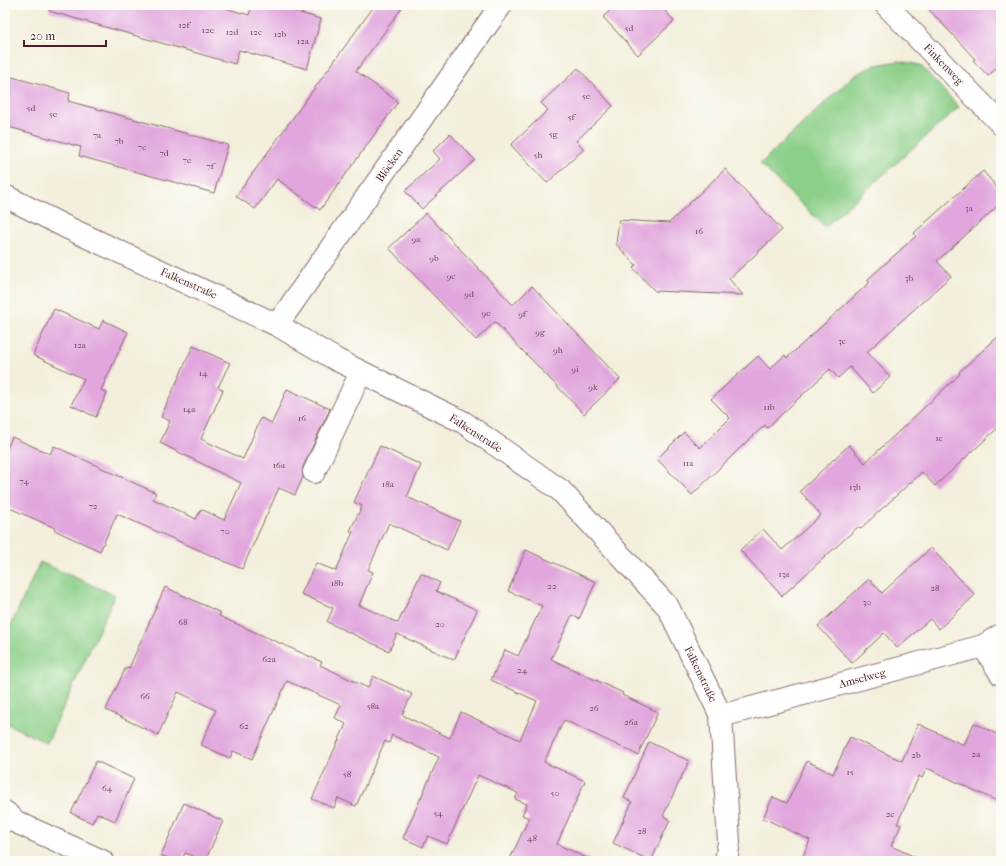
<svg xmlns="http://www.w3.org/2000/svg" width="1006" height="866" font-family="'IM FELL French Canon',serif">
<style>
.green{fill:#8bcf88;stroke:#6a775a}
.building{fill:#e1a6dd}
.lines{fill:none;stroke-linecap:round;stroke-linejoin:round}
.minor-casing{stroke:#856869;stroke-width:24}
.minor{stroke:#fff;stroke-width:22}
.labels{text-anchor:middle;stroke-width:3;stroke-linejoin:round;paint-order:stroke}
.number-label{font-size:9px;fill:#704158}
.street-label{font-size:11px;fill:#4a1f2b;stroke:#fdfcf7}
</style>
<rect width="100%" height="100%" fill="#fdfcf7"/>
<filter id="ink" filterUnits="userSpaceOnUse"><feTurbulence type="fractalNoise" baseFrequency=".025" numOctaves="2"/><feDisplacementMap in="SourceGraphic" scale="8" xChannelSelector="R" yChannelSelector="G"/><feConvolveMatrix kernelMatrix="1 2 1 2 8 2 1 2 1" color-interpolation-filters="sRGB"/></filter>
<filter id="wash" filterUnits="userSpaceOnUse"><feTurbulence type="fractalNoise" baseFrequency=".012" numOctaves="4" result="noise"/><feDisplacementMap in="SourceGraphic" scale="16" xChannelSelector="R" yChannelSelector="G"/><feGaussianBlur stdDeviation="0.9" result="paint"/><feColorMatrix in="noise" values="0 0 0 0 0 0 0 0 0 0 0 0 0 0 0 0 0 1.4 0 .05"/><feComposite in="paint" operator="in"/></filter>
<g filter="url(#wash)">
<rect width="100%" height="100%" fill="#f3efdc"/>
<path class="green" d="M899,61L920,65L959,107L825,227L760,164L853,76L875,65Z
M40,562L115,595L47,743L5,723V638Z"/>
<g id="blocks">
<path class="building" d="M50,5H215L249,15L252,5H272L321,19L307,69L239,50L235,64L49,11Z
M375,5H404L356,71L398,102L320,210L277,179L255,209L236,196Z
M616,5H660L674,21L638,55L603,17Z
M925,5H1001V64L988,76L973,60L975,59Z
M578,68L613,106L576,141L584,149L547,183L511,145L548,110L541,103Z
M5,75L70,93L68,101L228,145L214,193L79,156L81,147L5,126Z
M450,134L475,160L422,209L405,191L440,159L433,151Z
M725,169L782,230L729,279L743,295L655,291L633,268L636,265L616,244L619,220L669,223Z
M983,171L1001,192V203L937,261L951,276L867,352L890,377L873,393L850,367L838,378L830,369L767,428L765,425L741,447L692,495L657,459L684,432L700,448L730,418L711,399L758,356L770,369L785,355L787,358L870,282L867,280L916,236L914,233Z
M426,213L513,305L532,286L620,379L584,414L495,322L476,340L389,248Z
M54,309L99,329L103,320L128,332L101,390L107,393L96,417L71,405L84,379L33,355Z
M1001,334V425L935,486L922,472L860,529L858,527L782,596L740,550L763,529L782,550L821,515L800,491L849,445L865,463L960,374L959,372Z
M193,346L230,363L218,387L223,390L201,439L243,459L261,418L272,423L287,389L330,409L303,467V477L295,495L279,488L242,569L117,514L100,551L54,530L55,528L5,506V453L12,437L50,454L54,446L156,493L153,499L196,519L201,509L224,520L241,483L160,443L170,421L161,417Z
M380,446L421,465L407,497L460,521L447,550L389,523L368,570L373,572L359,605L398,623L421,573L440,583L436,591L477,610L454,660L397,634L389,651L327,622L333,608L301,594L316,563L336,571L353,532L350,531L362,506L354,502Z
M931,548L975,595L939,629L930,619L897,648L884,633L852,663L818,626L869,579L882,593Z
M526,550L596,582L579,619L572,615L551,659L623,693L622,695L658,712L638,755L564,720L544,762L585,781L557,844L593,861H509L529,818L522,815L527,804L515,799L518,793L478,775L447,844L428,836L423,847L403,838L439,757L392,735L389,743L385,741L356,806L338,798L334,808L312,799L346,724L335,718L341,705L287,681L252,759L233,751L230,758L201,745L216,710L178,692L158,735L106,710L126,667L129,668L165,587L221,613L219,616L322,662L320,665L368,688L373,676L412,694L402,715L450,738L461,712L520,740L537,701L491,680L505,650L518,656L542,606L508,591Z
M974,723L1001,736V803L927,768L922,778L919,776L897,824L901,825L891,846L924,861H801L810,840L763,818L773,797L787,803L807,761L833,774L850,737L902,761L918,724L964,745Z
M649,742L689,761L663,816L670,820L651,861L613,843L632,802L624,798Z
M96,761L134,779L115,821L97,813L92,823L71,813Z
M184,803L223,821L205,861L185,853L181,861H174L161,855Z"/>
</g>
</g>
<g filter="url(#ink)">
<use href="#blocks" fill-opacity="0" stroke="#856869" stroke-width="1"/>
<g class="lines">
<defs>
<path id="minor" d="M886,5L1001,124
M5,196L66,227L277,325L337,360L463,422L560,490L668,607L721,716L729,842L726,861
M277,325L501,5
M314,472L361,372
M983,646L1001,674
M721,716L983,646L1001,635
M5,812L16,822L102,861"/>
</defs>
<use href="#minor" class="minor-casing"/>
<use href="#minor" class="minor"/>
</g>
</g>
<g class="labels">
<g class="number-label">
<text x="184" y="28">12f</text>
<text x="629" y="31">5d</text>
<text x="208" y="33">12e</text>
<text x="232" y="35">12d</text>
<text x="256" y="35">12c</text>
<text x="280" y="37">12b</text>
<text x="303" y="44">12a</text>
<text x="586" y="99">5e</text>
<text x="31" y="111">5d</text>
<text x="53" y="117">5e</text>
<text x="571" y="120">5f</text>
<text x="553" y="137">5g</text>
<text x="97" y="138">7a</text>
<text x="119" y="144">7b</text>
<text x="142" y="150">7c</text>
<text x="164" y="156">7d</text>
<text x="538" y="158">5h</text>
<text x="187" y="163">7e</text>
<text x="210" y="169">7f</text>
<text x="969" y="211">3a</text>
<text x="699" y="234">16</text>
<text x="416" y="242">9a</text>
<text x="434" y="261">9b</text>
<text x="451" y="279">9c</text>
<text x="909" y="281">3b</text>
<text x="469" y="297">9d</text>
<text x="486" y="316">9e</text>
<text x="522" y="317">9f</text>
<text x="540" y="335">9g</text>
<text x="842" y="344">3c</text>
<text x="80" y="348">12a</text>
<text x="558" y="353">9h</text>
<text x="575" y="372">9i</text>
<text x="203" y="376">14</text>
<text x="593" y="390">9k</text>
<text x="769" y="410">11b</text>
<text x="189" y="412">14a</text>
<text x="302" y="421">16</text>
<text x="939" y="441">1c</text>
<text x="688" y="466">11a</text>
<text x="279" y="468">16a</text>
<text x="24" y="484">74</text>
<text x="388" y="487">18a</text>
<text x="855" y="490">13b</text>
<text x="93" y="509">72</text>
<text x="225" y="534">70</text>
<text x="784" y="577">13a</text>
<text x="337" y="586">18b</text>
<text x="552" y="589">22</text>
<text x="935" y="591">28</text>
<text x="867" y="605">30</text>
<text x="183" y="625">68</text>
<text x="440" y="627">20</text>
<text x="269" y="662">62a</text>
<text x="522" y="673">24</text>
<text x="145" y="699">66</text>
<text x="373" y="709">58a</text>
<text x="594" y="711">26</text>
<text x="631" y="725">26a</text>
<text x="244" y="729">62</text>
<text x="976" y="757">2a</text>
<text x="916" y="758">2b</text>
<text x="850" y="775">15</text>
<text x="347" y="777">58</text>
<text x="107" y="791">64</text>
<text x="555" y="796">50</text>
<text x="438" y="816">54</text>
<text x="890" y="817">2c</text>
<text x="642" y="834">28</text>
<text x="532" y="841">48</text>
</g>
<g class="street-label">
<text transform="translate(944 64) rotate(46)" y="4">Finkenweg</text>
<text transform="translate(389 165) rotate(-55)" y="4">Blöcken</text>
<text transform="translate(189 283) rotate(24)" y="4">Falkenstraße</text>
<text transform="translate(476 433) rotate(33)" y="4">Falkenstraße</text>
<text transform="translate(701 674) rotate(64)" y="4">Falkenstraße</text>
<text transform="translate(862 678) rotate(-15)" y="4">Amselweg</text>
</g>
</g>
<rect width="1006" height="866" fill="none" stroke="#fdfcf7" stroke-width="20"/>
<path d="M24 40v6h82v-6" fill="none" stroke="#4a1f2b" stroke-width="2"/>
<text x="30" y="40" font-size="12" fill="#4a1f2b" stroke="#fdfcf7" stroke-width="3" paint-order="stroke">20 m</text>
</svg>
